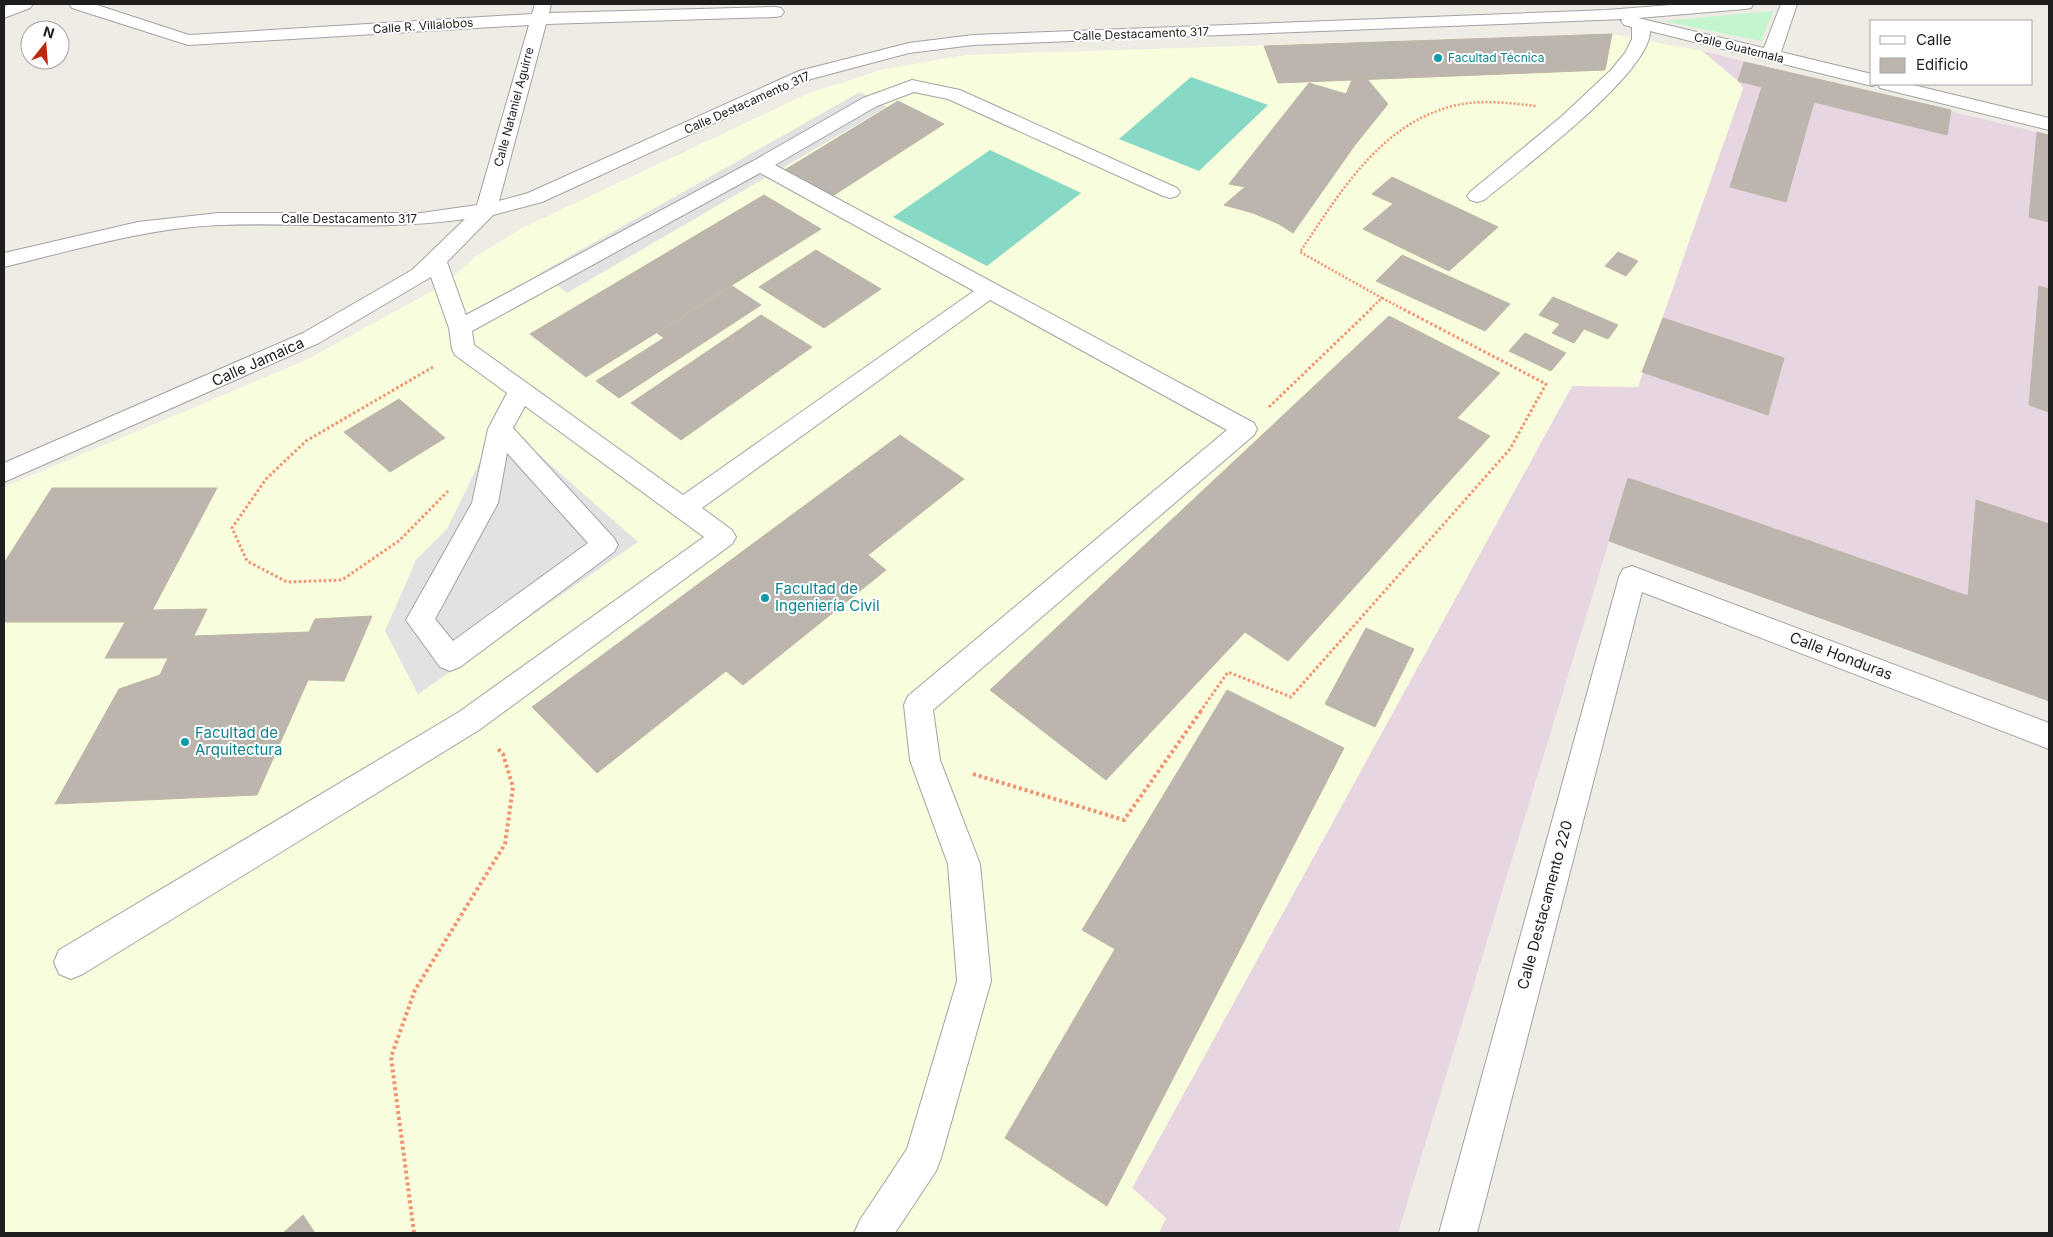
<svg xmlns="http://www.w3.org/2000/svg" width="2053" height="1237" font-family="Inter,sans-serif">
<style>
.industrial{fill:#e7d6e1}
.education{fill:#f8fdde}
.park{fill:#c3f6cf}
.pitch{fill:#87d8c5}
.parking{fill:#e2e2e2}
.building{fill:#bbb5ae;stroke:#bfb5a7}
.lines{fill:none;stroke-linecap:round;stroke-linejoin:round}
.minor-casing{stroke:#a2a2a2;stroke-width:2}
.path-far2{stroke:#f19272;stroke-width:2.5;stroke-dasharray:2 2;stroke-linecap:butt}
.path-far1{stroke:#f19272;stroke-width:3;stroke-dasharray:2.5 2.5;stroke-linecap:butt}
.path{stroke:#f19272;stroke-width:4;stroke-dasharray:3 3;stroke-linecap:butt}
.minor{fill:#fff;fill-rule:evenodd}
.culture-dot{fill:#0f9aa8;stroke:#fff;stroke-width:2}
.labels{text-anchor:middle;stroke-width:4;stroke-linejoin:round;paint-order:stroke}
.far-street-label{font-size:12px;fill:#1e1e1e;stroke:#fff}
.far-culture-label{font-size:12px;fill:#0d838f;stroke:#fff;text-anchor:start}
.street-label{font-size:15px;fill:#1e1e1e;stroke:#fff}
.culture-label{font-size:15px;fill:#0d838f;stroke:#fff;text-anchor:start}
</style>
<rect width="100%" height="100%" fill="#eeece4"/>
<path class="industrial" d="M1702,51L2049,135V701L1609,541L1398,1233H1159L1166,1218L1132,1188L1572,386L1638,387L1743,88L1738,81Z"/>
<path class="education" d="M1612,34L1702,51L1738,81L1743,88L1638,387L1572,386L1132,1188L1166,1218L1159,1233H4V487L304,361L445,284L475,257L520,229L809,93L884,69L966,55Z"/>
<path class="park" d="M1773,11L1761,41L1663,21Z"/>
<path class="pitch" d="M1191,77L1268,105L1199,171L1119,139Z
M990,150L1081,193L987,266L893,217Z"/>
<path class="parking" d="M860,92L887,107L567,293L540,273Z
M509,428L638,542L418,694L385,631L416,560L447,529L489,443Z"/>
<path class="building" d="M1612,34L1605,70L1278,83L1264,46Z
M1744,62L1951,110L1947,135L1814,102L1786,202L1730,187L1762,87L1738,81Z
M1367,79L1388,104L1355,145L1293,233L1279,224L1253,213L1224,205L1245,187L1229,184L1309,83L1346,94L1352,80Z
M898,101L944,124L831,197L783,171Z
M2037,132L2049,135V222L2029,217Z
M1392,177L1413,187L1394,204L1372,194Z
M1413,187L1498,227L1449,271L1363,229Z
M764,195L821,229L586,377L530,334Z
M816,250L881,289L824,328L759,287Z
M1618,252L1638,261L1626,276L1605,266Z
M1402,255L1510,304L1485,331L1376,281Z
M732,286L761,305L619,398L596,381L664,338L657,333Z
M2039,286L2049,289V412L2029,405Z
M1553,297L1618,325L1608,339L1584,329L1574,343L1552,333L1560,324L1539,315Z
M761,315L812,347L681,440L631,403Z
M1389,316L1500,373L1457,418L1490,436L1288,661L1245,632L1106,780L990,690Z
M1663,318L1784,358L1768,415L1642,372Z
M1525,333L1566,353L1551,371L1509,351Z
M399,399L445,438L390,472L344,432Z
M900,435L964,479L868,555L886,570L743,685L726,671L597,773L532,707Z
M1628,478L1968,596L1976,500L2049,524V701L1609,541Z
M52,488H217L146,622H4V563Z
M207,609L183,658H105L125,622H146L152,610Z
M372,616L344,681L308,680L257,795L55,804L119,689L160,675L168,658H183L194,636L309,632L315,619Z
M1366,628L1414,649L1375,727L1325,704Z
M1227,690L1344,748L1107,1206L1005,1138L1115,949L1082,930Z
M303,1215L315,1233H283Z"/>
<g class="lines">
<defs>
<path id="minor" d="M10,4H33L30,8L4,18V7Z
M69,4H94L189,35L532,14L535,4H551L549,13L775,7L781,8L784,12L781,16L775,17L546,24L499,201L528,193L799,71L909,43L973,35L1607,10L1683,4H1753L1751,8L1745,9L1638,18L1764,48L1781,4H1797L1781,52L1872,74V84H1909L2049,118V130L1880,88L1878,84L1872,86L1650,31C1651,73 1518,172 1484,200L1477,202L1470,200L1467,196L1470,192L1562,116L1611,70L1625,53L1632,39V27L1624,25L1621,21L1623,19L973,45L909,53L811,79L542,202L493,215L447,262L466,315L753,161L863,98L912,80L960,90L1177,188L1180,192L1177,196L1170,198L1163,196L948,99L914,92L877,106L775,165L1254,423L1257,429L1254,435L933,710L940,760L980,864L991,981L941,1158L936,1171L895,1233H854L860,1220L907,1149L957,981L948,864L910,760L904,705L908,696L1227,430L990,300L702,508L732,530L736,537L732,544L479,730L83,974L71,979L59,974L54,962L59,950L459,712L704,537L525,406L513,428L614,538L618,545L614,552L460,667L450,671L440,667L406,620L472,503L488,429L507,393L455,355L452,349L449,328L431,277L319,343L4,482V463L303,333L412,270L465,219C384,231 301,222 219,225C147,228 74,250 4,267V253L138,222L218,213H421L477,205L529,25L188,45L72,8ZM760,173L974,291L683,495L474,345L472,331ZM507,453L588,543L453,641L435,619L498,503Z
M1632,566L2049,723V749L1642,592L1477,1233H1439L1619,577L1623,569Z"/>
</defs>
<use href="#minor" class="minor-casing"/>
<path class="path-far2" d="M1382,298L1403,309
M1370,309L1382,298L1300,252C1339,194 1380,124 1453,106C1480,99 1509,103 1536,106"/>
<path class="path-far1" d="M433,367L306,441L266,479L232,528L247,561L287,582L342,580L400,540L448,491
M1269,407L1372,308
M1200,712L1228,672L1291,697L1510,449L1546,384L1401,308"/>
<path class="path" d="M973,774L1124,820L1201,711
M414,1233L391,1057L415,990L505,844L513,787L503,754L496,747"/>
<use href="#minor" class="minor"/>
</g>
<g class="culture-dot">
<circle cx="1438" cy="58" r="5"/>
<circle cx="765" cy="598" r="5"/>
<circle cx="185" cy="742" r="5"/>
</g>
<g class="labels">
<g class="far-street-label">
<text transform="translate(423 26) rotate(-4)" y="4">Calle R. Villalobos</text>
<text transform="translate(1141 34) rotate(-2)" y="4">Calle Destacamento 317</text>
<text transform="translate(1739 48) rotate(14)" y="4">Calle Guatemala</text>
<text transform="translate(747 103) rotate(-24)" y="4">Calle Destacamento 317</text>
<text transform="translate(514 107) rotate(-75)" y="4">Calle Nataniel Aguirre</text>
<text x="349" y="223">Calle Destacamento 317</text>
</g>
<g class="far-culture-label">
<text x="1448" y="62">Facultad Técnica</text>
</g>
<g class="street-label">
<text transform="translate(258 362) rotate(-24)" y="5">Calle Jamaica</text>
<text transform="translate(1841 656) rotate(21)" y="5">Calle Honduras</text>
<text transform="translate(1545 905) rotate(-75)" y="5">Calle Destacamento 220</text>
</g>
<g class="culture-label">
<text x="775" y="594">Facultad de<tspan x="775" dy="17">Ingeniería Civil</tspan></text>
<text x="195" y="738">Facultad de<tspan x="195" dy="17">Arquitectura</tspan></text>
</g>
</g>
<rect width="2053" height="1237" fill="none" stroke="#1e1e1e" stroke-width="10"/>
<rect x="1870" y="20" width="162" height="65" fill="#ffffff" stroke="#a5a5a5"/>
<rect x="1880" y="36" width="25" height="8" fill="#ffffff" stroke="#a5a5a5"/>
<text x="1916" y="45" font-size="15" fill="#1e1e1e">Calle</text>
<rect x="1880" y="58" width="25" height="15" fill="#bbb5ae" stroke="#a5a5a5"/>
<text x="1916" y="70" font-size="15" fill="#1e1e1e">Edificio</text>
<g transform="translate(45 45) rotate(17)"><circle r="24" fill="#ffffff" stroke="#a5a5a5"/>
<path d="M0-4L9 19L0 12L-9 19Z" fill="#bf270c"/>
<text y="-8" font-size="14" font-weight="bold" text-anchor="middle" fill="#1e1e1e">N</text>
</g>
</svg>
